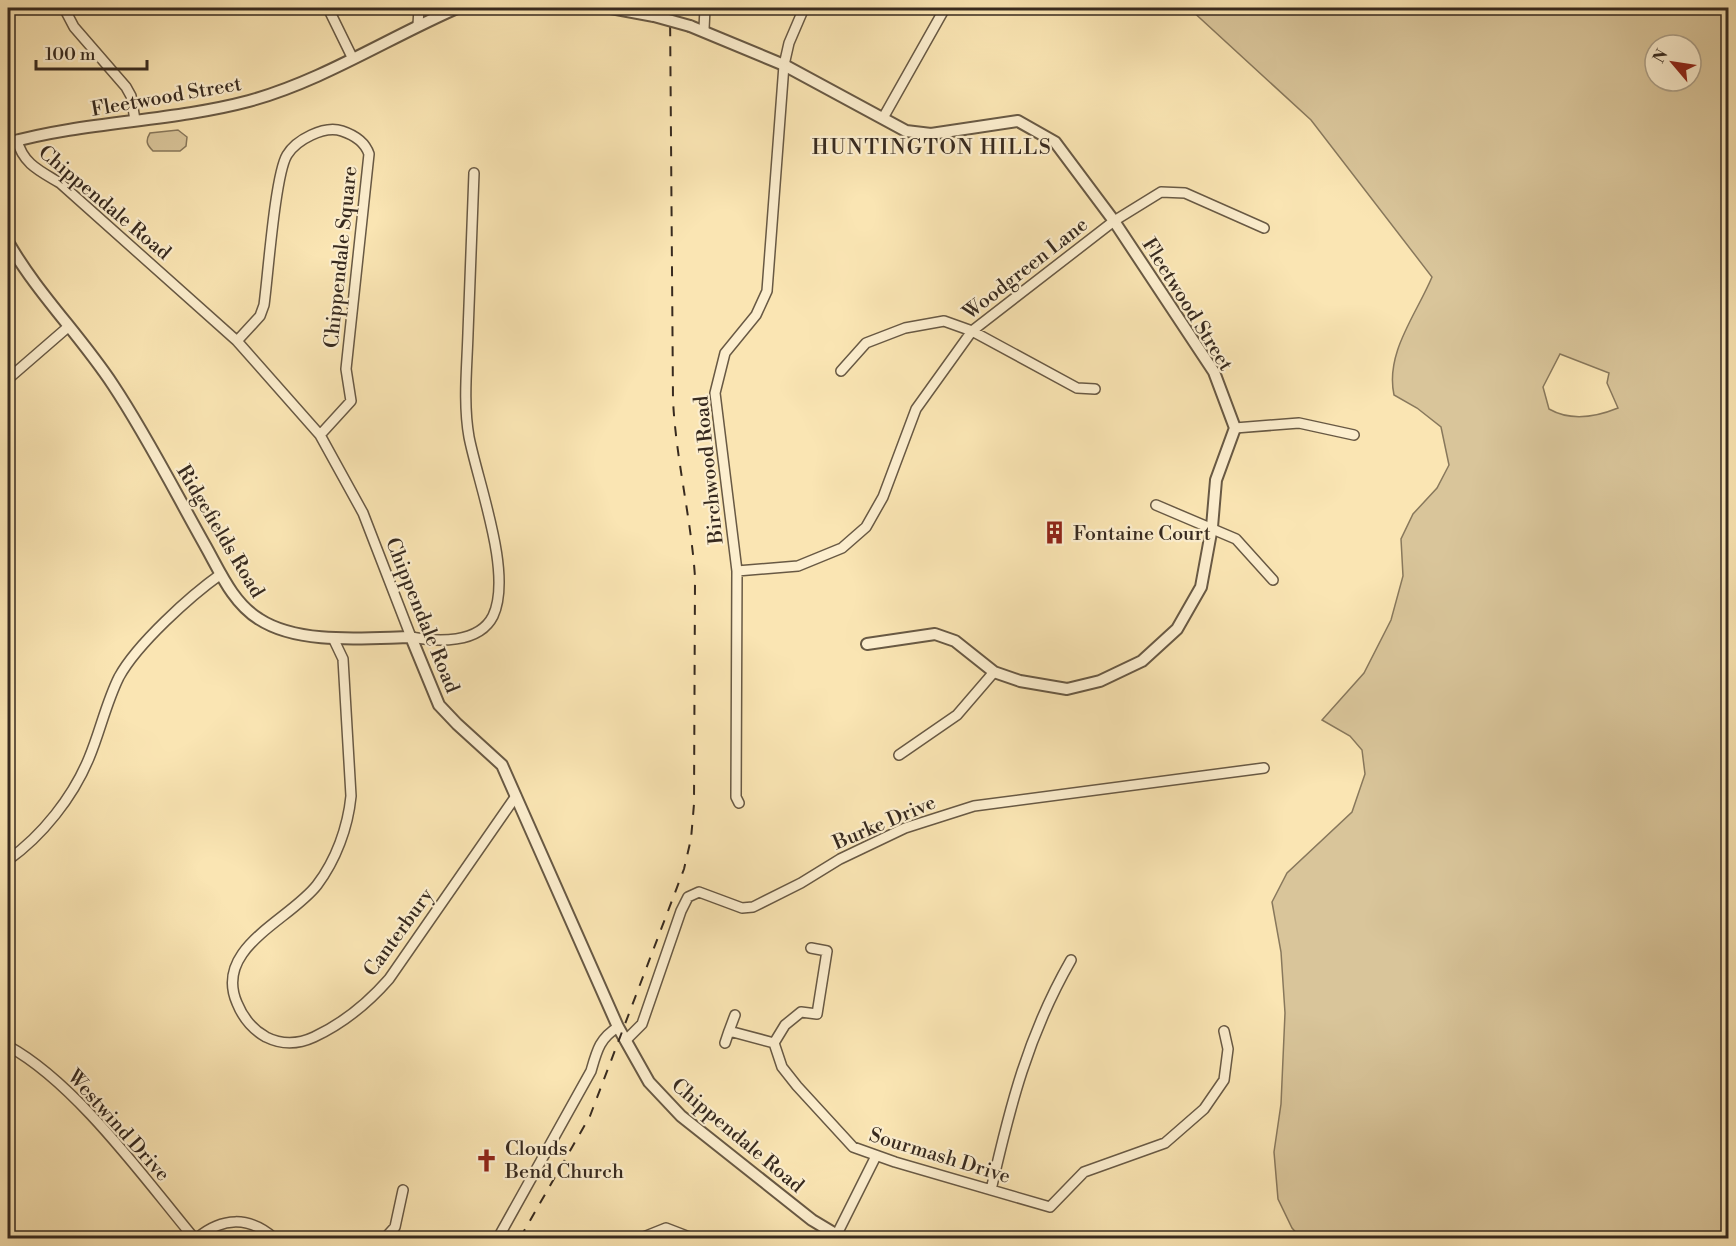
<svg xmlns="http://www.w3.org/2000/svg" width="1736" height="1246" font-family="'Libre Bodoni',serif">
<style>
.green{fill:#d9c59a;stroke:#88785c;stroke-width:1.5;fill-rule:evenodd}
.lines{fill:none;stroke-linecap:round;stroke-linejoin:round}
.minor-casing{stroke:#685944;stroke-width:12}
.tertiary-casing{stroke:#685944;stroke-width:14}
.minor{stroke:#fceece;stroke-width:9}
.tertiary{stroke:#fceece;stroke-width:10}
.rail{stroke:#372a1f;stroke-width:2;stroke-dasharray:10 10;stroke-linecap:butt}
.tertiary-bridge-casing{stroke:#685944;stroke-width:14;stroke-linecap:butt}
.tertiary-bridge{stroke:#fceece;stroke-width:10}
.labels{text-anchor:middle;stroke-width:4.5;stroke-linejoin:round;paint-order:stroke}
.street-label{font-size:20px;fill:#372a1f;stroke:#fceece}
.poi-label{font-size:20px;fill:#372a1f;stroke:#fceece;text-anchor:start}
.neighbourhood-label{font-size:21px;letter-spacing:1.5px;fill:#372a1f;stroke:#fceece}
</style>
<rect width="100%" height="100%" fill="#fae5b3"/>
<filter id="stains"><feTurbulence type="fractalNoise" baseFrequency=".00333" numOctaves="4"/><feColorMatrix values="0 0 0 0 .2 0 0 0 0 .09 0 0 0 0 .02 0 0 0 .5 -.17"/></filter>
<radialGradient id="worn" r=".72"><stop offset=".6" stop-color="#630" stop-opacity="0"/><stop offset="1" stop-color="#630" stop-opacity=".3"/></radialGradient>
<path class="green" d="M1189,8H1728V1238H1301L1292,1228L1278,1199L1274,1152L1281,1104L1285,1013L1281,952L1272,902L1287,873L1352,812L1365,774L1362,750L1350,736L1322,720L1364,673L1391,620L1403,576L1401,539L1413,514L1437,488L1449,465L1441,427L1417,408L1394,395C1385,353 1416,315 1432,277L1311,120ZM1655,45H1691V81H1655ZM1560,354L1609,373L1607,383L1618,408C1596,417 1570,421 1549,409L1543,387Z
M178,130L187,137L186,146L180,151H153C147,145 145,141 150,133Z"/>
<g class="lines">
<defs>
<path id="minor" d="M64,8L74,27L126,87L131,96L135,120
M328,8L352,57
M418,25L419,8
M704,29L705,8
M883,118L945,8
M17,140C23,164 40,171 60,183L237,341L320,435L363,513L411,637C437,642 479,644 493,616C513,574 478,483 469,437C463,403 467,367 468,333C470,279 472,226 474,173
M237,341L260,316L264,305C268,276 275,175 287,155C296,140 324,125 342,131C354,135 365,142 369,154L346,369L351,401L320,435
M841,371L866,343L905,328L944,321L972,331L1077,388L1095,389
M8,379L68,327
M1235,428L1299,423L1354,435
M1156,505L1236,539L1273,580
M737,571L798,566L842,548L866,527L883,497L916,409L972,331L1114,221L1161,192L1185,193L1264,228
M333,638L343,659L351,796C348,827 336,860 317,885C290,920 213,948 237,1003C243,1018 252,1029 266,1037C282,1045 299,1044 314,1037C344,1023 368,1003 389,979L516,796
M899,755L957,715L994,672
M739,803L736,797L737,571L715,393L725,353L756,315L767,291L784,65L789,43L804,8
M8,860C42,836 73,797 89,758C100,732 106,703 119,677C137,644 190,596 221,574
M729,1031L735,1015
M626,1040L642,1024L681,911L688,897L699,892L742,908L753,907L801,883L840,859L905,828L974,806L1264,768
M725,1043L729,1031L774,1043
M774,1043L782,1067L797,1086L853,1147L895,1162L1050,1207L1084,1172L1165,1143L1204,1109L1224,1080L1228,1049L1224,1031
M774,1043L785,1025L801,1012L817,1014L827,951L811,948
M8,1046C76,1083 144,1178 194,1238
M991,1190C1010,1106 1028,1035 1071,960
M197,1238C222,1217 249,1216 274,1238
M385,1238L395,1227L403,1190
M498,1238L591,1071C597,1050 600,1038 618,1027
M641,1238L666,1228L692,1238
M835,1238L876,1156"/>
<path id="tertiary" d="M611,8L654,16
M690,26L784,65L906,131L931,134L1018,121L1055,142L1114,221L1214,372L1235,428L1216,480L1212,527L1201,587L1177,629L1142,661L1100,681L1067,689L1020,681L994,672L955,641L935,634L867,644
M8,143C86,121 170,122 249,101C322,81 388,38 457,8
M8,242C37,293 80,335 113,385C147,436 175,492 206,547C220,572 233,603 259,619C299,645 365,638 411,637L439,705L457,724L502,765L618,1027L649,1082L681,1116L812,1220L842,1238"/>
</defs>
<use href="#minor" class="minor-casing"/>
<use href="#tertiary" class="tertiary-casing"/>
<use href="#minor" class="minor"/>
<use href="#tertiary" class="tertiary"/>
<path class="rail" d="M520,1238L590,1116L684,869L691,839L694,804L695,577C691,517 676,460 673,400L670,8"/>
<defs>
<path id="tertiary-bridge" d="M654,16L690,26"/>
</defs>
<use href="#tertiary-bridge" class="tertiary-bridge-casing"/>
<use href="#tertiary-bridge" class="tertiary-bridge"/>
</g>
<defs>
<symbol id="building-bare" viewBox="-9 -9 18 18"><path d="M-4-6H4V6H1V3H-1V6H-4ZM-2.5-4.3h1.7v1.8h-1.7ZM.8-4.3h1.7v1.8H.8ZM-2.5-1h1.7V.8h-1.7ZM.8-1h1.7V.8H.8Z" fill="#8f2418" stroke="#fceece" stroke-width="2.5" paint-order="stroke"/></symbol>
<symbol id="church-bare" viewBox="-9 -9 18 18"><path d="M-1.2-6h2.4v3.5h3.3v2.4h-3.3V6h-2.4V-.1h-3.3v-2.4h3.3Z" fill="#8f2418" stroke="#fceece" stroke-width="2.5" paint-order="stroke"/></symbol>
</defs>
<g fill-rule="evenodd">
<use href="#building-bare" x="1038" y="516" width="33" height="33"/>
<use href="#church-bare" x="470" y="1144" width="33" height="33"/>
</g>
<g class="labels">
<g class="street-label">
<text transform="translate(166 96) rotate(-10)" y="7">Fleetwood Street</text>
<text transform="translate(105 202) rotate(40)" y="7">Chippendale Road</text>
<text transform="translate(340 257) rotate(-84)" y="7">Chippendale Square</text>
<text transform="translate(1025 268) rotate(-38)" y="7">Woodgreen Lane</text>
<text transform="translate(1188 304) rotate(58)" y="7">Fleetwood Street</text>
<text transform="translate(708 470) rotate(-96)" y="7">Birchwood Road</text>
<text transform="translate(221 531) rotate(59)" y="7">Ridgefields Road</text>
<text transform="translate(423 615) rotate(68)" y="7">Chippendale Road</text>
<text transform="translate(884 822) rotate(-23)" y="7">Burke Drive</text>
<text transform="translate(398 932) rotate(-54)" y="7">Canterbury</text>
<text transform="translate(119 1125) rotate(48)" y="7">Westwind Drive</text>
<text transform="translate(738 1135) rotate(40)" y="7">Chippendale Road</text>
<text transform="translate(940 1155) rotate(17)" y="7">Sourmash Drive</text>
</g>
<g class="poi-label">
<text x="1073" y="540">Fontaine Court</text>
<text x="505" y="1155">Clouds<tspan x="505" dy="23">Bend Church</tspan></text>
</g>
<g class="neighbourhood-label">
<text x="932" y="154">HUNTINGTON HILLS</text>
</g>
</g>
<rect width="1736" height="1246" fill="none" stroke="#fae5b3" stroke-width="30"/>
<rect x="9" y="9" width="1718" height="1228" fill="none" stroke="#372a1f" stroke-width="3"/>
<rect x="15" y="15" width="1706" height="1216" fill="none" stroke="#372a1f" stroke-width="1.5"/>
<g transform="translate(1673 63) rotate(299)"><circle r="28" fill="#fceece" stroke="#ada088" stroke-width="1.5"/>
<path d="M0-4.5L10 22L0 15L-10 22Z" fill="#8f2418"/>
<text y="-9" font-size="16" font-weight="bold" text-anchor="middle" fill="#372a1f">N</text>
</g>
<path d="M36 60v9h111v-9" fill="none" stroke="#372a1f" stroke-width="3"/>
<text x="45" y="60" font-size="18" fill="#372a1f" stroke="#fceece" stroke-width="4.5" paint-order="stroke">100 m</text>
<rect width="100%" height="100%" filter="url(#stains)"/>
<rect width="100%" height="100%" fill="url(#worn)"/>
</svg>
